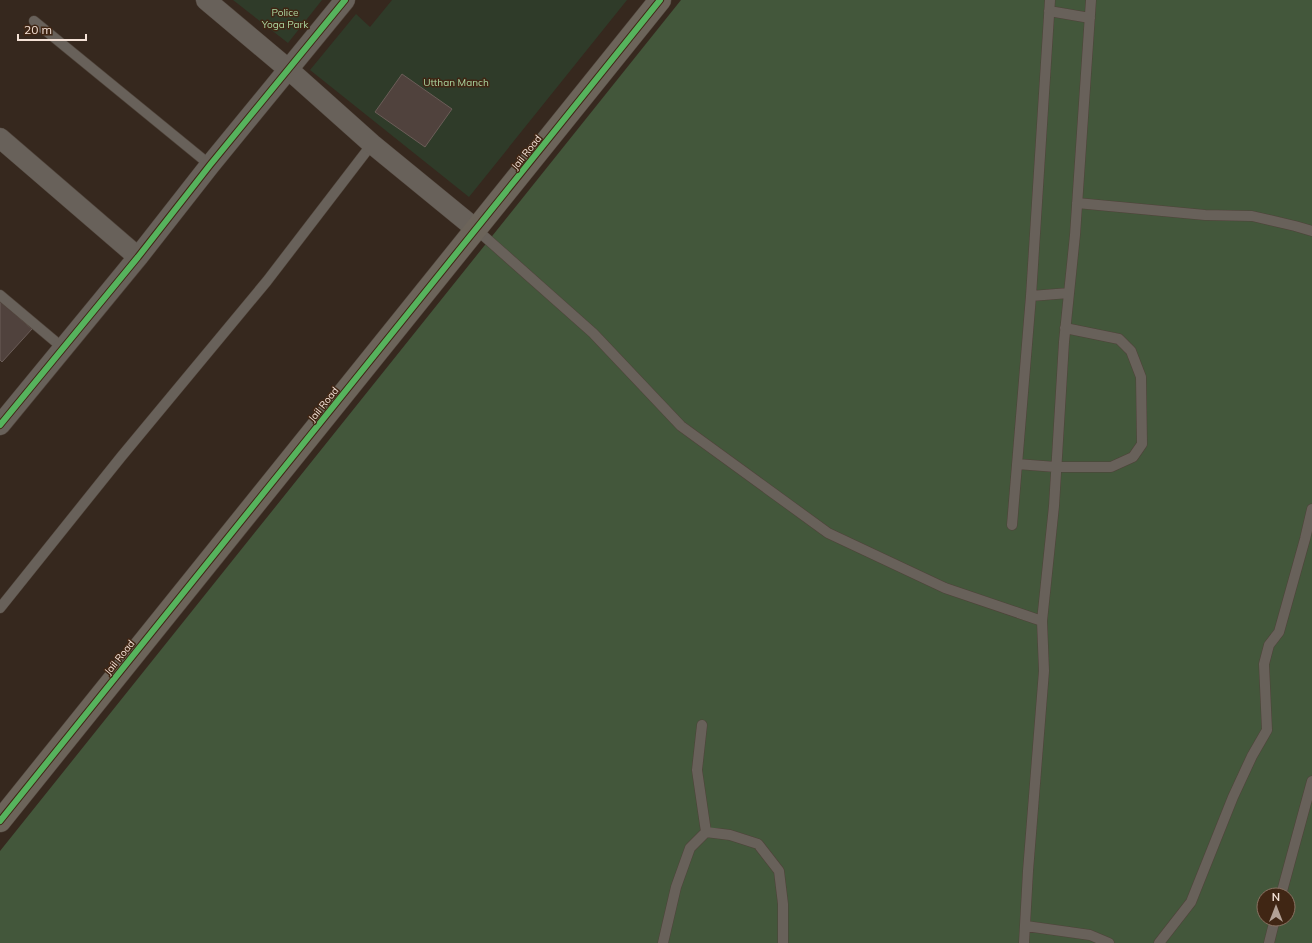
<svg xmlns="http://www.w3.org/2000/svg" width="1312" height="943" font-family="Mulish,sans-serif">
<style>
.green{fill:#2f3b29}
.forest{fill:#43573b;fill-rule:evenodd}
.building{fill:#50423d;stroke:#6b5d58}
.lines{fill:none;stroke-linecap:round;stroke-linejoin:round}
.lane-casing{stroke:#4f433a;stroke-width:11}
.street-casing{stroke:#4f433a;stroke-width:21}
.secondary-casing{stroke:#4f433a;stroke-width:23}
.lane{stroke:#68615a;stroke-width:10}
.street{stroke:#68615a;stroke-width:20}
.secondary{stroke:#6c645a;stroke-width:22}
.cycleway-casing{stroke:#402614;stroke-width:8}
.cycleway{stroke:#56b35d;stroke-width:6}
.labels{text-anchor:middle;stroke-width:3;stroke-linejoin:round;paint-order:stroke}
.park-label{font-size:10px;fill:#abd7a1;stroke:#402614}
.street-label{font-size:10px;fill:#f4e2d7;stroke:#402614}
</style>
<rect width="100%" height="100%" fill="#36281e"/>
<path class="green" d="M233,0H322L288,43Z
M392,0H627L469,197L310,70L356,14L370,27Z"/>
<path class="forest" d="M681,0H1312V943H0V851ZM1264,895H1288V919H1264Z"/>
<path class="building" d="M402,74L452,109L425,147L375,112Z
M0,301L32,329L2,362L0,360Z"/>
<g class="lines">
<defs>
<path id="lane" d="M1049,11L1090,18
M34,21L210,165
M1077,203L1205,215L1252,216L1295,226L1312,231
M477,230L593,333L681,426L828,533L945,588L1042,621
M0,295L63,348
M1031,296L1069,293
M1017,464L1056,467H1111L1133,457L1142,444L1141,377L1131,351L1119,339L1065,328
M1012,525L1031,296L1050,0
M0,608L121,457L267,281L372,144
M702,725L697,770L706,832
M1281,895L1312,781
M1026,926L1090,935L1109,943
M663,943L676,887L690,848L706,832L730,835L758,844L779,871L783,904V943
M1024,943L1028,871L1044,671L1042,621L1054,506L1064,342L1075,235L1091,0
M1159,943L1191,902L1233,797L1252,756L1267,730L1264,664L1269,645L1279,632L1305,539L1312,509
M1269,943L1275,919"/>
<path id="street" d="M206,0L288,69L372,144L477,230
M0,138L138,257
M0,425L138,257L210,165L345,0"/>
<path id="secondary" d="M0,821L660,0"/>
</defs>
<use href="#lane" class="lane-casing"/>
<use href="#street" class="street-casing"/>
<use href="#secondary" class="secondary-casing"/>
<use href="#lane" class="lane"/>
<use href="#street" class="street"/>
<use href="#secondary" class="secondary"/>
<defs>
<path id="cycleway" d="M0,425L138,257L210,165L345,0
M0,821L660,0"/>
</defs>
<use href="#cycleway" class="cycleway-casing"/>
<use href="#cycleway" class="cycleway"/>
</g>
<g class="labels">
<g class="park-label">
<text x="285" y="16">Police<tspan x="285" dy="12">Yoga Park</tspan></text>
<text x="456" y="86">Utthan Manch</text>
</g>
<g class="street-label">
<text transform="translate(526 152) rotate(-51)" y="4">Jail Road</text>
<text transform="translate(323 404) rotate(-51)" y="4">Jail Road</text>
<text transform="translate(119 657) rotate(-51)" y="4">Jail Road</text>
</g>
</g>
<g transform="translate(1276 907)"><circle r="19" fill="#402614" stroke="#887162"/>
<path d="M0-3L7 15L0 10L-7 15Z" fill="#b2a196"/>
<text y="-6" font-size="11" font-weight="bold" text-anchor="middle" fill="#f4e2d7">N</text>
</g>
<path d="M18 34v6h68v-6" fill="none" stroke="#f4e2d7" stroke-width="2"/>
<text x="24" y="34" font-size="12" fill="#f4e2d7" stroke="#402614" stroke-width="3" paint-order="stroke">20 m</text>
</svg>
